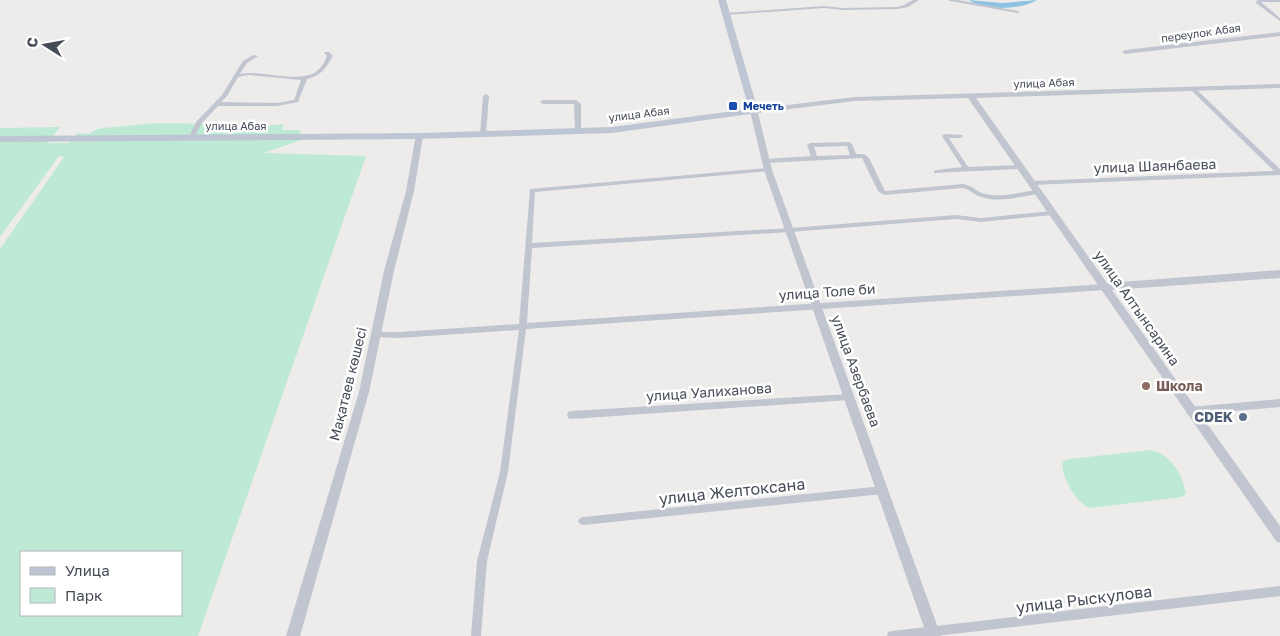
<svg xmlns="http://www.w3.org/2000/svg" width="1280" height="636" font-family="'Golos Text',sans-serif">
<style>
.green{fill:#bde9d5;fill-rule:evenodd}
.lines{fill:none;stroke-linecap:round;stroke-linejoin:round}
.river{fill:#8ec3e2;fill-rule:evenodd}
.minor{fill:#c0c5d0;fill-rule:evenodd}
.tertiary{fill:#c0c5d0;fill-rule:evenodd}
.secondary{fill:#bfc6d3;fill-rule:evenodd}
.transit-dot{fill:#1a4fb4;stroke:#fff;stroke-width:2}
.education-dot{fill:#8d6e63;stroke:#fff;stroke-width:2}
.service-dot{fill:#5c6f8a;stroke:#fff;stroke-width:2}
.labels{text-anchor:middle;stroke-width:5;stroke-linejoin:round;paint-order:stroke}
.far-street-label{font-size:11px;fill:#464c57;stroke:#fff}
.far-transit-label{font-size:11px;font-weight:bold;fill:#164399;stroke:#fff;text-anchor:start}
.street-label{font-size:14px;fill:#464c57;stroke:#fff}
.education-label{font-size:14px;font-weight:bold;fill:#785e54;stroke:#fff;text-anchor:start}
.service-label{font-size:14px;font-weight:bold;fill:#4e5e75;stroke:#fff;text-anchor:end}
.near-street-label{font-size:16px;fill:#464c57;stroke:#fff}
</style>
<rect width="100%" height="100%" fill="#eeeceb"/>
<path class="green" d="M155,123L209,124L207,129H238L284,124L282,130H301L299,137L301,140L264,153L366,156L198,636H0V249L64,157L59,156L0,237V128L60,127L47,143H69L78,133L89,134L97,129L104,128ZM21,552H181V615H21Z
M1150,450C1170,453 1183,475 1186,493L1182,497L1090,508C1077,504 1059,474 1063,461L1070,459Z"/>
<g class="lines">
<path class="river" d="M969,0L1003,3L1037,0C1022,10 983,11 969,0Z"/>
<path class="minor" d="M913,0H919L908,7L898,9L843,10L824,8L726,15L724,14L726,13L824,6L843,8L898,7L904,5Z
M948,0H958L1018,11L1020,12L1018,13L950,1Z
M1258,0H1280V2H1261L1280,18V21L1256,3V2Z
M1280,32V36L1125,54L1122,52L1125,50Z
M325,52H329L333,56C326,68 321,76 307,79L298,102L277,106H218L202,123L193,139L191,140L188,138L197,121L222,95L243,61L253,55L258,56L247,63L240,74C264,69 306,87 321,67C324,64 325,60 327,56L324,53ZM249,75L301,80L294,100L277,103L221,102L227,96L238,77Z
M1194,88L1196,89L1280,169V175L1031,185L1028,183L1031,181L1274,171L1192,91V89Z
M486,94L489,96L486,134L483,136L480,134L483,96Z
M576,100L581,104V131L578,133L575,131L574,104H543L540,102L543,100Z
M945,134L962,135L963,136L960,138H949L968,167L1020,165L1023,167L1020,169L934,173V171L936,170L962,167L942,136Z
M849,142L852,144L856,154H864L869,158L885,191L963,184C974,186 976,192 985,194C1001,198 1021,192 1037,190L1040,192L1037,194C1020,197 1001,202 985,198C976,197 971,190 963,188L884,195L878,191L862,158L766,163L763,161L766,159L811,156L807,145L810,143ZM847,146L850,155L817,156L814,147Z
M768,168L771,170L770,171L535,192L532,243L790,228L956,215L981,218L1052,211L1055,213L1052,215L981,222L956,219L790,232L532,248L527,323L1104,284L1108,287L1104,290L526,329L508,472L487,561L481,636H471L477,561L500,472L519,330L399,338L376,337L373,336L372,334L373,332H399L519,324L530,189Z
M849,394L852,395L853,397L852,399L849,400L571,419L568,418L567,415L568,412L571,411Z
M1280,399V407L1190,415L1187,414L1186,411L1187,408L1190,407Z
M883,486L886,487L887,490L886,493L883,494L583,525L580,524L578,521L580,518L583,517Z
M1280,586V596L936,636H887L888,632L892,631Z"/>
<path class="tertiary" d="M1280,84V88L976,98L1107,283L1280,270V278L1112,290L1280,526V543L1276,541L968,98L855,101L758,113L772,170L941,636H927L764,170L750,111L754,109L855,97Z
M416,134H422L423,136L414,191L394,271L369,392L300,636H286L359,392L384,271L406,191Z"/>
<path class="secondary" d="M718,0H726L758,111L757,113L612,133L419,139L0,142V136L419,133L612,127L749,109Z"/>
</g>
<rect class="transit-dot" x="728" y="101" width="10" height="10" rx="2.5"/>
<circle class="education-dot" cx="1146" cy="386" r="5"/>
<circle class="service-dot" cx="1243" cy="417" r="5"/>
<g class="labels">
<g class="far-street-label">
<text transform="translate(1201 33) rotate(-8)" y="4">переулок Абая</text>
<text transform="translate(1044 83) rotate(-2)" y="4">улица Абая</text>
<text transform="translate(639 114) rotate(-7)" y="4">улица Абая</text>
<text x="236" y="130">улица Абая</text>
</g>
<g class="far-transit-label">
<text x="743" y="110">Мечеть</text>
</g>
<g class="street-label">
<text transform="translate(1155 166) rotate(-2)" y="5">улица Шаянбаева</text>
<text transform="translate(827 292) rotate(-4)" y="5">улица Толе би</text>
<text transform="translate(1137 308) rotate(55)" y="5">улица Алтынсарина</text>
<text transform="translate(856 371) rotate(70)" y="5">улица Азербаева</text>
<text transform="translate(348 384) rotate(-76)" y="5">Мақатаев көшесі</text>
<text transform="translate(709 392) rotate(-4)" y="5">улица Уалиханова</text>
</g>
<g class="education-label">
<text x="1156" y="391">Школа</text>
</g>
<g class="service-label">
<text x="1233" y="422">CDEK</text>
</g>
<g class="near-street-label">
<text transform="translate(732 491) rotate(-6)" y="6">улица Желтоксана</text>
<text transform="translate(1084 599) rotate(-7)" y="6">улица Рыскулова</text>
</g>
</g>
<rect x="20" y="551" width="162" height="65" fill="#ffffff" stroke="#b5b7bc"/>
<rect x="30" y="567" width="25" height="8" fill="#bfc6d3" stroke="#b5b7bc"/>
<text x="65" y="576" font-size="15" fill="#464c57">Улица</text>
<rect x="30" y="588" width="25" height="15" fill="#bde9d5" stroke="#b5b7bc"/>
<text x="65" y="601" font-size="15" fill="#464c57">Парк</text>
<g transform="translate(45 45) rotate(281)" stroke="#ffffff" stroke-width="4" paint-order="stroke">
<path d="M0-4L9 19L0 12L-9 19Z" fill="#464c57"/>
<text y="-8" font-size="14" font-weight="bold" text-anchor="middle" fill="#464c57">С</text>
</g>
</svg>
